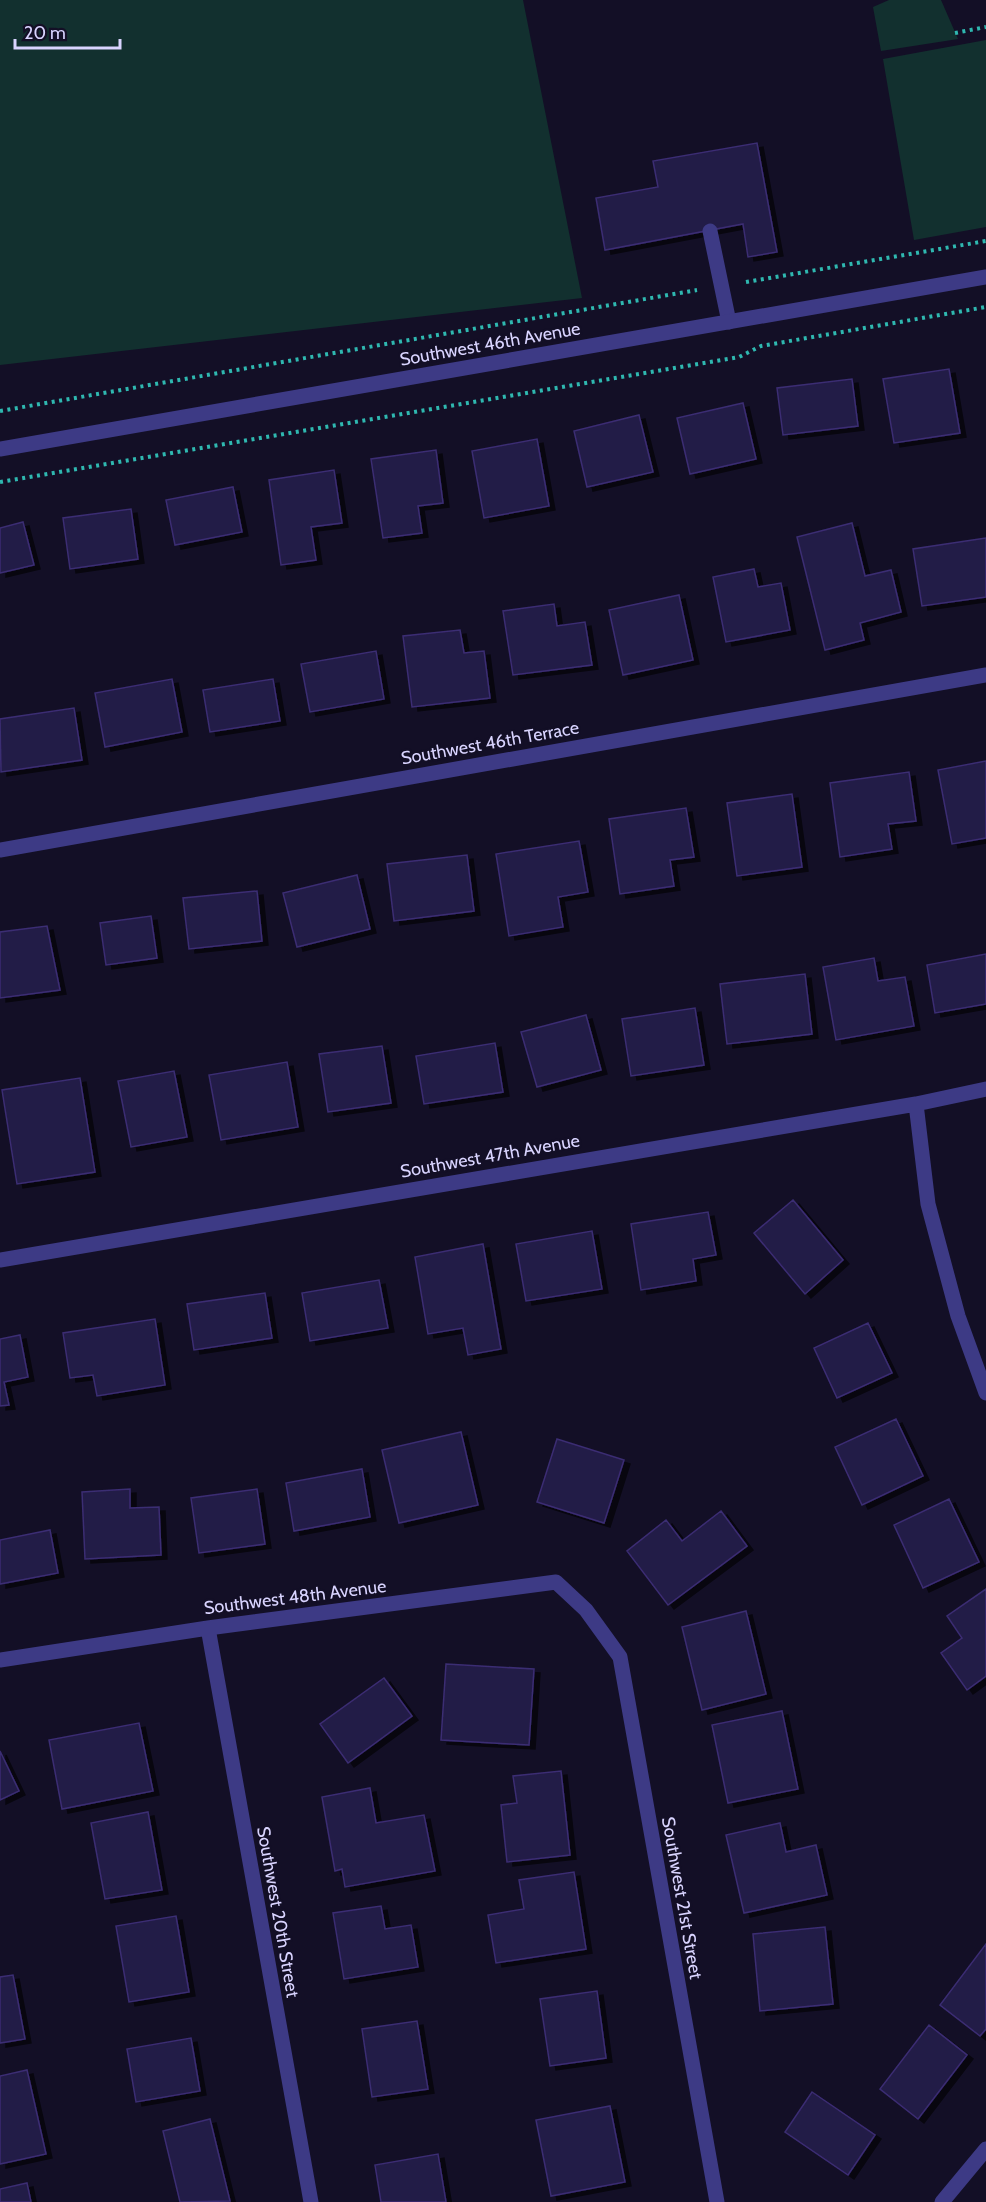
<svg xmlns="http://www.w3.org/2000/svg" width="986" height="2202" font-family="Cabin,sans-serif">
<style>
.green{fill:#12302f}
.building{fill:#241b47;stroke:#3b2d73;stroke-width:1.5;filter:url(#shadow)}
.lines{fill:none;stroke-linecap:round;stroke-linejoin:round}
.path{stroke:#2fb8b0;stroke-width:4;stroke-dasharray:3 4.5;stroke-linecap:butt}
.service{stroke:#3d3a85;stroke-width:15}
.minor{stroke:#3d3a85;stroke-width:15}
.labels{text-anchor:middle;stroke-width:4.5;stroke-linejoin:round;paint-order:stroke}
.street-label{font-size:18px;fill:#d9d4ff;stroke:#130f26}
</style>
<defs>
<filter id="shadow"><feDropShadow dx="6" dy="4" stdDeviation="0" flood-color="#0009"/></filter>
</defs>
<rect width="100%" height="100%" fill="#130f26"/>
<path class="green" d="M0,0H523L582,298L0,365Z
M889,0H941L958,39L881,51L873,7Z
M986,40V227L914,240L883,59Z"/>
<path class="building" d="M757,143L777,252L748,257L743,224L605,250L596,198L658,187L653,161Z
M949,369L960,433L894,443L883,379Z
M852,379L858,426L783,435L777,388Z
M743,403L756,459L690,474L677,418Z
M639,415L653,472L587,487L574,431Z
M537,439L549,506L484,518L472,451Z
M436,450L443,503L418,506L422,533L383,538L371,459Z
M334,470L342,523L311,527L316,560L281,565L269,480Z
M233,487L242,532L175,545L166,500Z
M131,509L138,559L70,569L63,518Z
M23,522L34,565L0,573V528Z
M852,523L865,576L891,570L901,612L860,623L864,640L825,650L797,537Z
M986,538V597L922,606L913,549Z
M754,569L758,587L781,583L790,630L726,642L713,577Z
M679,595L693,660L623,675L609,610Z
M554,604L557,626L585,622L592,665L513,675L503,611Z
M460,630L464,653L484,651L490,698L412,707L403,636Z
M376,651L384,699L310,712L301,664Z
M172,679L182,732L105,747L95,693Z
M273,679L280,721L210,732L203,690Z
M74,708L82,760L1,772L0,719Z
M986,761V838L952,844L938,770Z
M909,772L916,821L888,824L892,849L840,857L830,783Z
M792,794L802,867L737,876L727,803Z
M686,808L694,857L670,860L674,886L620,894L609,819Z
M579,841L588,892L558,897L563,927L509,936L496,854Z
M467,855L474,911L394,921L387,864Z
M357,875L370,929L297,947L283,893Z
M257,891L262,941L189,949L183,898Z
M151,916L157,958L106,965L100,923Z
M47,926L60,990L0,998V932Z
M986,954V1004L935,1013L927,965Z
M874,958L878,981L905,977L914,1026L836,1040L823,967Z
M805,974L812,1034L727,1044L720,984Z
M695,1008L704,1065L631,1076L622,1019Z
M586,1015L601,1070L537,1087L521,1032Z
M495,1043L503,1092L424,1104L416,1056Z
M382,1046L391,1103L328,1112L319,1054Z
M287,1062L298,1127L221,1140L209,1075Z
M174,1071L187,1137L131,1147L118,1081Z
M80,1078L95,1172L17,1184L2,1090Z
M793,1200L843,1260L805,1294L754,1233Z
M708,1212L716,1255L693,1259L696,1281L641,1290L631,1224Z
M592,1231L602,1289L526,1301L516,1244Z
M483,1244L501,1349L468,1355L463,1328L428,1334L415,1257Z
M379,1280L388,1328L310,1341L302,1293Z
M265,1293L272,1338L194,1350L187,1304Z
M155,1319L165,1385L97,1396L93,1375L70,1378L63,1333Z
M868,1323L892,1373L837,1398L814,1348Z
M20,1335L28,1377L4,1382L9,1405L0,1406V1339Z
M896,1419L923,1476L862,1505L835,1447Z
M461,1432L478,1505L399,1523L382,1450Z
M557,1439L624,1460L604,1523L537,1502Z
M362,1469L370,1517L294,1531L286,1483Z
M130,1489V1508L159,1507L161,1555L85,1559L82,1492Z
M257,1489L265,1544L199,1553L191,1498Z
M949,1499L979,1562L923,1588L894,1525Z
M721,1511L747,1546L668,1605L627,1551L666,1520L682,1541Z
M50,1530L58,1573L0,1584V1540Z
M986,1589V1676L967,1690L941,1653L962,1638L947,1616Z
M746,1611L766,1694L702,1710L682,1627Z
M446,1664L534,1669L529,1745L441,1740Z
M384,1678L412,1716L348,1763L320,1724Z
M782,1711L798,1789L728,1803L712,1725Z
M139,1723L153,1791L62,1809L49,1740Z
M0,1751L19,1791L0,1800Z
M561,1771L570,1855L507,1862L501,1805L517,1803L513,1776Z
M370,1788L376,1823L424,1815L435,1871L345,1887L342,1869L335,1871L322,1797Z
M148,1812L162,1890L105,1899L91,1823Z
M780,1823L786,1852L816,1845L827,1895L744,1913L726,1835Z
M574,1872L586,1949L496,1963L488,1915L524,1909L519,1880Z
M381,1906L385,1929L411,1925L418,1967L344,1979L333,1913Z
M176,1916L189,1992L129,2002L116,1926Z
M825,1927L833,2004L760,2011L753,1934Z
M986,1944V2029L980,2036L940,2005Z
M13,1975L25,2039L0,2043V1977Z
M597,1991L606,2058L550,2066L540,1999Z
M417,2021L428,2089L372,2097L362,2029Z
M929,2025L967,2055L918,2119L880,2089Z
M191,2038L200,2091L136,2102L127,2049Z
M27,2070L46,2154L0,2164V2076Z
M812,2092L875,2135L848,2175L785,2132Z
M610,2106L625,2182L551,2196L536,2120Z
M210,2119L230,2201L180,2202L163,2131Z
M438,2154L446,2202H381L375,2165Z
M27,2183L31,2202H0V2189Z"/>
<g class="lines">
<path class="path" d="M955,33L986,27
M746,282L986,241
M0,411L697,290
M0,482L739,357L761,346L986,307"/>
<path class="service" d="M710,231L729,322"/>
<path class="minor" d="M0,449L986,277
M0,850L986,675
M916,1104L928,1204L958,1316L986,1393
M0,1260L916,1104L986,1089
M208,1628L311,2202
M0,1660L208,1628L556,1582L586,1610L620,1657L717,2202
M942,2202L986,2149"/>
</g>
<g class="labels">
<g class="street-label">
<text transform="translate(490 344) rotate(-10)" y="6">Southwest 46th Avenue</text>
<text transform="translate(490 743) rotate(-10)" y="6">Southwest 46th Terrace</text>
<text transform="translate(490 1156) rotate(-10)" y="6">Southwest 47th Avenue</text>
<text transform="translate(295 1597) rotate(-7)" y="6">Southwest 48th Avenue</text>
<text transform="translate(682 1898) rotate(80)" y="6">Southwest 21st Street</text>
<text transform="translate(278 1912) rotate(80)" y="6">Southwest 20th Street</text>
</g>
</g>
<path d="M15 39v9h105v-9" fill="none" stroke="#d9d4ff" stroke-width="3"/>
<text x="24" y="39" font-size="18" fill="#d9d4ff" stroke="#130f26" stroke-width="4.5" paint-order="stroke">20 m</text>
</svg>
